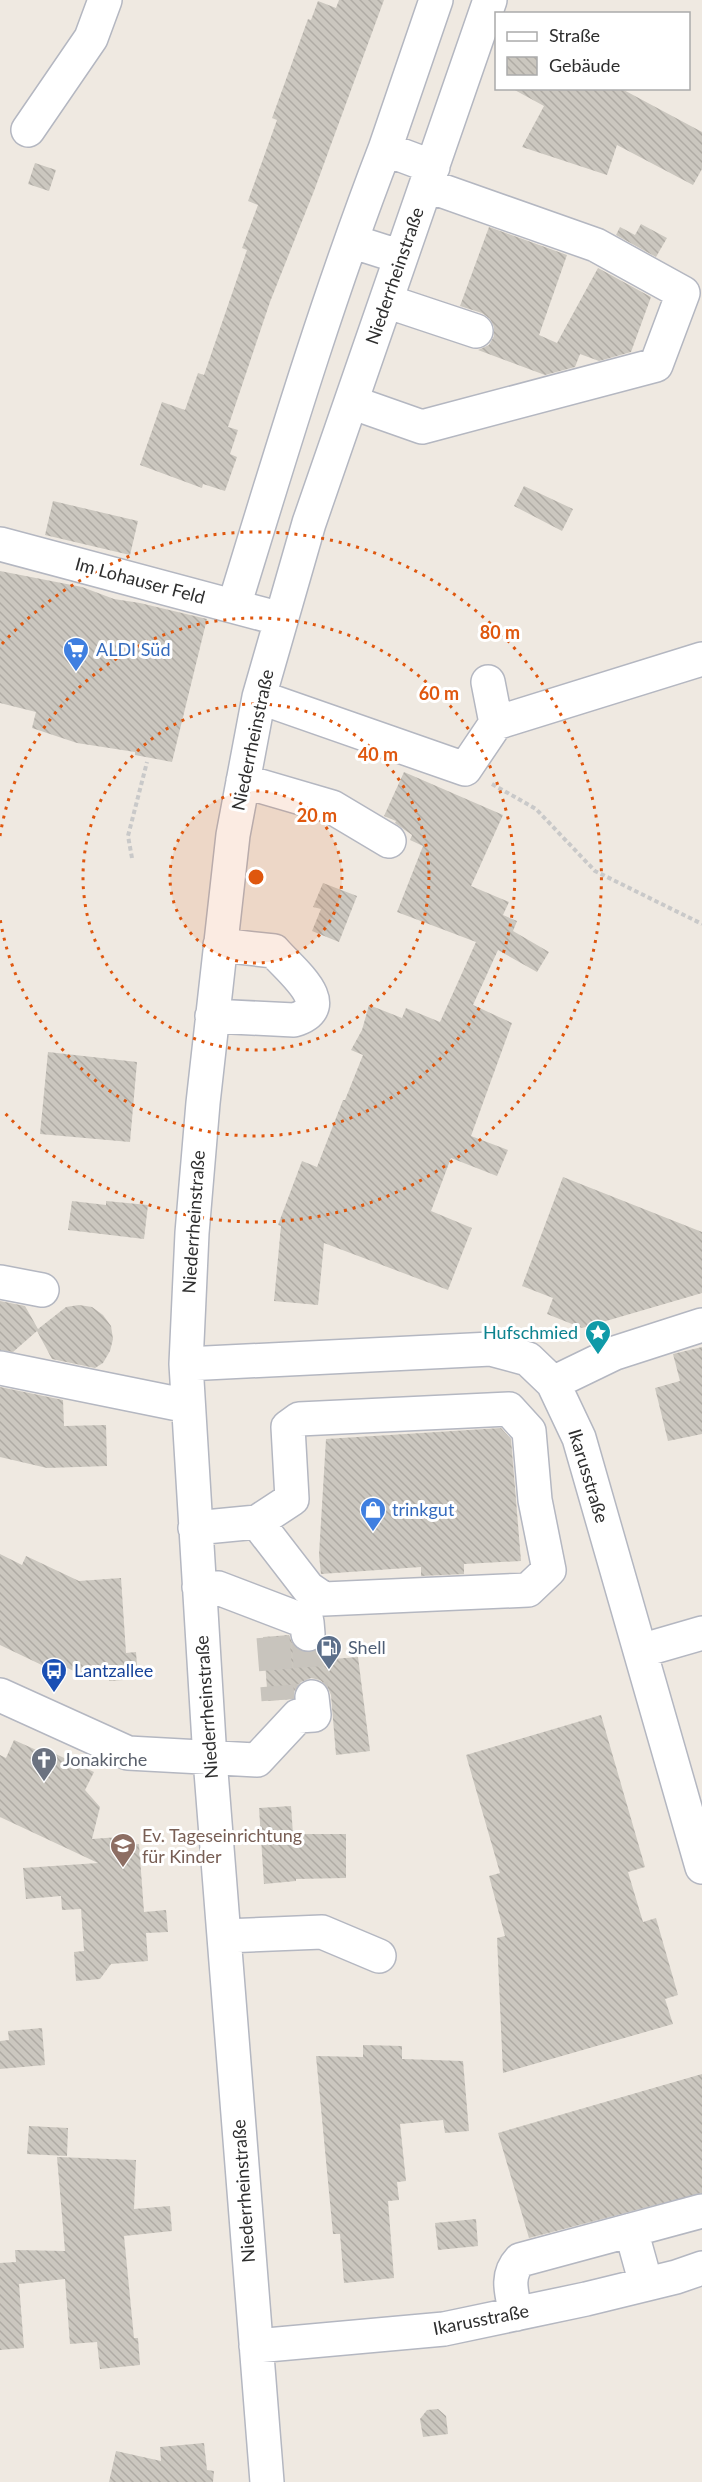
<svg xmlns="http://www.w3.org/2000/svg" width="702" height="2482" font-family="Lato,sans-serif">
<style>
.building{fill:url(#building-back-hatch)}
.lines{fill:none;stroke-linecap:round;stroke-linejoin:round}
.minor-tunnel{stroke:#c8c4bd;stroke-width:33;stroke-dasharray:33 16;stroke-linecap:butt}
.minor-casing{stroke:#b4b7c1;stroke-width:36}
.path{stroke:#c9c9c9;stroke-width:4;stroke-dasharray:4.5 3;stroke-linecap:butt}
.minor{stroke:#fff;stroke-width:33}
.ring{fill:none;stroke:#df570e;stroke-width:3;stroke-dasharray:3 6}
.labels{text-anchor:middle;stroke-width:6;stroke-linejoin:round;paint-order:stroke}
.street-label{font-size:18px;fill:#2e2e2e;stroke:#fff}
.shop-label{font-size:18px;fill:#366cbe;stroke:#fff;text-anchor:start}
.culture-label{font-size:18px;fill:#0d838f;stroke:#fff;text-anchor:end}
.service-label{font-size:18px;fill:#4e5e75;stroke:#fff;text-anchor:start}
.transit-label{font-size:18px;fill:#164399;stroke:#fff;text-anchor:start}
.worship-label{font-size:18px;fill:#5b616d;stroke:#fff;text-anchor:start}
.education-label{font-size:18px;fill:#785e54;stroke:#fff;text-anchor:start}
.centre{fill:#df570e;stroke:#fff;stroke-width:3}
.ring-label{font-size:18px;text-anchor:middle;font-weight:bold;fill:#df570e;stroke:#fff;stroke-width:6;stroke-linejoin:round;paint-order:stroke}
</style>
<defs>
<pattern id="building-back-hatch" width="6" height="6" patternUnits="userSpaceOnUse" patternTransform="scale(1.5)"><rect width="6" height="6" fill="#cbc7bf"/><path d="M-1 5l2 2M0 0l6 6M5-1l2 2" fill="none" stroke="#afaba4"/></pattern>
</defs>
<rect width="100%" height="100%" fill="#efe9e1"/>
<path class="building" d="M339,0H384L314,191L270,302L228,427L238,430L230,454L237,457L225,491L203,484L202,488L140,465L162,402L185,410L198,373L204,375L247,250L242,248L258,205L248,201L277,120L272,118L308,19L311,20L318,1L336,8Z
M511,88H620L702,132V169L693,185L617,145L607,175L522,147L544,106Z
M35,163L56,170L49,191L28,184Z
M641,224L667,238L656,257L616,235L620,227L635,235Z
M489,227L567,255L539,335L557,343L598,268L651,297L631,352L599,361L580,354L575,367L545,375L478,350L489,345L494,336V327L490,319L482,313L460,306Z
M524,486L573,509L562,531L514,506Z
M53,501L138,521L130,555L45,535Z
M0,571L82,587L114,599L140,603L207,619L172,762L135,755V752L77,743L32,728L36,712L0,703Z
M404,772L503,815L471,886L509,902L503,915L517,921L513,931L549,952L537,972L498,950L473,1005L512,1023L471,1136L508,1150L497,1176L451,1158L431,1211L472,1228L448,1290L324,1243L318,1305L274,1301L281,1226L278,1225L302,1161L317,1167L343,1100H345L363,1055L351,1050L362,1030L369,1005L402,1018L406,1008L440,1022L476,942L397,912L423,846L410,840L412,835L395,823L396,821L384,816Z
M323,883L357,896L339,942L312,931L321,909L313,907Z
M48,1052L137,1062L130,1142L40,1134Z
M563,1177L702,1232V1293L582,1328L547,1314L553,1298L522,1286Z
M72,1201L106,1205V1201L148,1205L144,1239L68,1230Z
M0,1301L25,1306L38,1329L66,1307L79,1305L92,1307L103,1315L111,1326L113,1339L110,1351L103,1363L95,1368L52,1359L37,1331L13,1352L0,1350Z
M702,1347V1434L668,1441L655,1388L680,1381L673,1354Z
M0,1387L63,1400L64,1426L106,1425L107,1466L47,1468L0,1457Z
M501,1428L511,1439L521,1561L464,1564V1574L421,1576V1567L321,1574L319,1555L326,1439Z
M0,1554L22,1565L26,1556L79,1581L121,1578L126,1653L136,1652L138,1679L109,1681V1675L86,1677L51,1660L48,1668L0,1645Z
M289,1635L293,1645L301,1651L310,1653L319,1649L320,1652L332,1651L333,1659L358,1657L370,1751L336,1755L331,1695L327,1686L320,1680L311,1678L301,1682L295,1689L293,1699L268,1701L263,1637Z
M601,1715L645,1867L628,1872L643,1922L656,1918L678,1995L665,1999L673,2024L503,2073L497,1938L505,1936L489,1876L500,1873L466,1755Z
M14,1740L43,1753L45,1749L94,1772L85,1790L100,1807L92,1839L119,1837L120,1845L139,1844L144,1912L166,1910L168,1932L146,1933L148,1961L111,1964L100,1979L76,1981L74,1952L84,1951L81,1909L62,1910L61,1896L26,1899L23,1868L98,1863L0,1817V1755L6,1758Z
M291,1806L293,1834H346V1878L296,1879V1881L264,1884L259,1808Z
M42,2028L45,2065L0,2069V2041L9,2040L8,2031Z
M363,2045L402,2046V2059L463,2061L469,2131L445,2133L443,2120L400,2124L406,2181L397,2182L399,2200L388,2201L394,2278L344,2283L340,2234H333L316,2056L363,2057Z
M702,2074V2193L529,2238L498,2133Z
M29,2126L68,2128L67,2156L27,2154Z
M57,2157L136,2160L134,2209L170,2206L172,2231L124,2236L134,2338H138L140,2365L100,2369L97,2342L70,2344L65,2279L19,2284L24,2348L0,2350V2263L16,2262L15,2250L65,2251Z
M476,2219L478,2246L438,2250L435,2223Z
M438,2409L446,2416L448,2434L423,2437L420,2419L427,2410Z
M204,2443L207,2470L214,2471L213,2482H109L116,2451L161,2461L160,2447Z"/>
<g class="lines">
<path class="minor-tunnel" d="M308,1634L312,1697
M273,1637L278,1700"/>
<defs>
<path id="minor" d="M28,130L91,38L105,0
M433,167L385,149L436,0
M351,241L401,257
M386,301L476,331
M351,402L422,427L656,365L683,293L596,245L426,185
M0,544L281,619
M234,606C281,453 327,299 385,149
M488,682L496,723
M259,697L465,769L496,723L702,659
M243,781L332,807L389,841
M212,1016L294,1020C339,1007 290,970 274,951L220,945
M0,1282L42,1290
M186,1364L491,1349L528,1359L553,1383L579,1438L702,1867
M0,1368L188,1406
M553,1383L615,1353L702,1325
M195,1528L257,1522L292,1499L288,1427L299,1419L509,1409L529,1431L535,1500L549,1570L528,1590L324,1599L308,1588L257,1522
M199,1587L218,1588L307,1622L308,1634
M640,1651L702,1633
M0,1695L128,1753L257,1760L298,1716L314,1715L312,1697
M224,1936L322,1932L379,1956
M631,2230L646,2284
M516,2314C512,2294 505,2276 520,2260L702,2211
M256,2346L444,2329L586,2299L676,2277L702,2268
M267,2482L210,1759L186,1364L192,1233L203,1103L233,835L259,697L309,523L490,0"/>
</defs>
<use href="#minor" class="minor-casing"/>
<path class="path" d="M492,784L536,809L595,871L702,924
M132,858L128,836L147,762"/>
<use href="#minor" class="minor"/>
</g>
<circle cx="256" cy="877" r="86" fill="#df570e" fill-opacity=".12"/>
<g class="ring">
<circle cx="256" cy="877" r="86"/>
<circle cx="256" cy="877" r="173"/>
<path d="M0 836A259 259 0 1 1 0 918"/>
<path d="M2 644A345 345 0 1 1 2 1110"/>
</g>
<defs>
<symbol id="supermarket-pin" viewBox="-11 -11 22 30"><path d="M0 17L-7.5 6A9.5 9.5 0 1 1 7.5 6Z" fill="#3f7fe0" stroke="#fff"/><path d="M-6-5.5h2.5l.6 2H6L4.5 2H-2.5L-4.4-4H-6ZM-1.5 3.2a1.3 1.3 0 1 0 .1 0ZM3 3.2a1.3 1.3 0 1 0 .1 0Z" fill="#fff"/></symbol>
<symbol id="sight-pin" viewBox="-11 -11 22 30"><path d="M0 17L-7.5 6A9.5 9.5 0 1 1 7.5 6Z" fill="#0f9aa8" stroke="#fff"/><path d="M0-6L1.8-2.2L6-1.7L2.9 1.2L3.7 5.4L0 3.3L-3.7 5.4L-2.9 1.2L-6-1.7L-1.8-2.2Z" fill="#fff"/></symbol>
<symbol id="shop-pin" viewBox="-11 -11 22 30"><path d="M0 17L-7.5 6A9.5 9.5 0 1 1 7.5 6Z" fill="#3f7fe0" stroke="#fff"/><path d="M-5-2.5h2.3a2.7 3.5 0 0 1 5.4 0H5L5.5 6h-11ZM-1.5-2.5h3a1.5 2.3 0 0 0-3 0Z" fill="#fff"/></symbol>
<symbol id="fuel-pin" viewBox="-11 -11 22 30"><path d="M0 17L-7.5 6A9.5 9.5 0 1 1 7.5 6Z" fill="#5c6f8a" stroke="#fff"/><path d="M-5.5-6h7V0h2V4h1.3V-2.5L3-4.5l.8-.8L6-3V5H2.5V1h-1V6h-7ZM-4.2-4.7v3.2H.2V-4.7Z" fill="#fff"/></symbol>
<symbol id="bus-pin" viewBox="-11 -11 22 30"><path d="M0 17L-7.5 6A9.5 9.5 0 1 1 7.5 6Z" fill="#1a4fb4" stroke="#fff"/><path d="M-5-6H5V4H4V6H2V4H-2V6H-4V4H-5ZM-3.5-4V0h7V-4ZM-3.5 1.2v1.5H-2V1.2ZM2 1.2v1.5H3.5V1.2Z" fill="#fff"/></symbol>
<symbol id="church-pin" viewBox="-11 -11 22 30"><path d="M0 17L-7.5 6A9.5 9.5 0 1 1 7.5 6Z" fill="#6b7280" stroke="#fff"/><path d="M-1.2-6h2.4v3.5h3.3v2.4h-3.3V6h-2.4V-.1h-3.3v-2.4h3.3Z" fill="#fff"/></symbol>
<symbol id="school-pin" viewBox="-11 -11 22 30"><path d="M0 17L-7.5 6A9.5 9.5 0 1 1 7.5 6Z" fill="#8d6e63" stroke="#fff"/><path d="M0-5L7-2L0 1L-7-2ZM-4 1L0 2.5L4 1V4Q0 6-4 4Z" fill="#fff"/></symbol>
</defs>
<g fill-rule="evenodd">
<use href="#supermarket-pin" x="61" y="635" width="30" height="40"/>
<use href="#sight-pin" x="583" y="1318" width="30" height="40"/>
<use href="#shop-pin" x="358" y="1495" width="30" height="40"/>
<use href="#fuel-pin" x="314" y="1633" width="30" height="40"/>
<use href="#bus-pin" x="39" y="1656" width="30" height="40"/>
<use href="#church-pin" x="29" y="1745" width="30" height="40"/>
<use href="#school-pin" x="108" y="1831" width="30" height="40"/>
</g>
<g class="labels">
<g class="street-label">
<text transform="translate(395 276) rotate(-71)" y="6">Niederrheinstraße</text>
<text transform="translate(140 581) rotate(15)" y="6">Im Lohauser Feld</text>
<text transform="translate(253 740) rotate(-78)" y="6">Niederrheinstraße</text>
<text transform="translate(194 1222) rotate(-86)" y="6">Niederrheinstraße</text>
<text transform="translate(588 1476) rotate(73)" y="6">Ikarusstraße</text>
<text transform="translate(207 1707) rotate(-94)" y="6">Niederrheinstraße</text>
<text transform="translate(244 2191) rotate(-94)" y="6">Niederrheinstraße</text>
<text transform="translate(481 2320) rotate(-11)" y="6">Ikarusstraße</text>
</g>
<g class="shop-label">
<text x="96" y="656">ALDI Süd</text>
<text x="392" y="1516">trinkgut</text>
</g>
<g class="culture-label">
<text x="578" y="1339">Hufschmied</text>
</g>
<g class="service-label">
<text x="348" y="1654">Shell</text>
</g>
<g class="transit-label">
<text x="74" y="1677">Lantzallee</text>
</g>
<g class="worship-label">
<text x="63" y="1766">Jonakirche</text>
</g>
<g class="education-label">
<text x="142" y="1842">Ev. Tageseinrichtung<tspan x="142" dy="21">für Kinder</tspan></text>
</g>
</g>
<circle cx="256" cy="877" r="9" class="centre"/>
<g class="ring-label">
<text x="500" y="639">80 m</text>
<text x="439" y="700">60 m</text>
<text x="378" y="761">40 m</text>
<text x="317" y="822">20 m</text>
</g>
<rect x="495" y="12" width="195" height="78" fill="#ffffff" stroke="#ababab" stroke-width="1.5"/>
<rect x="507" y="32" width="30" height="9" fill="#ffffff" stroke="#ababab" stroke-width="1.5"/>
<text x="549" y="42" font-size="18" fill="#2e2e2e">Straße</text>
<rect x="507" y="57" width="30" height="18" fill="url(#building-back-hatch)" stroke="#ababab" stroke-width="1.5"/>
<text x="549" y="72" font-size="18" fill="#2e2e2e">Gebäude</text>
</svg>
